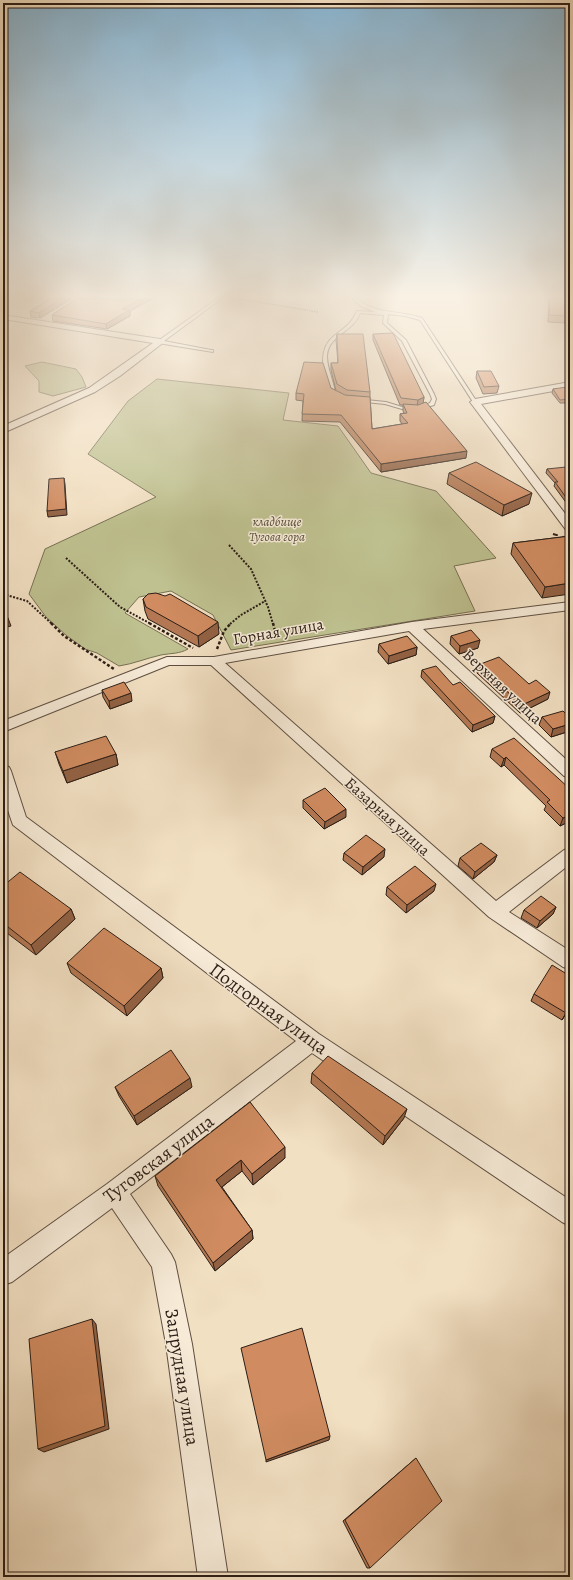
<svg xmlns="http://www.w3.org/2000/svg" width="573" height="1580" font-family="Alegreya,serif">
<style>
.green{fill:#bfc190;stroke:#767053}
.lines{fill:none;stroke-linecap:round;stroke-linejoin:round}
.lane-casing{stroke:#5e4e41;stroke-width:2}
.street-casing{stroke:#5e4e41;stroke-width:2}
.path-far2{stroke:#2c1e16;stroke-width:1.5;stroke-dasharray:1.5 1;stroke-linecap:butt}
.path-far1{stroke:#2c1e16;stroke-width:2;stroke-dasharray:2 1.5;stroke-linecap:butt}
.path{stroke:#2c1e16;stroke-width:2.5;stroke-dasharray:3 2;stroke-linecap:butt}
.lane{fill:#f7ebd8;fill-rule:evenodd}
.street{fill:#f7ebd8;fill-rule:evenodd}
.rail{stroke:#2c1e16;stroke-width:2;stroke-dasharray:5 5;stroke-linecap:butt}
.wall{fill:#b37853;stroke:#2c1e16}
.shaded-wall{fill:#926143;stroke:#2c1e16}
.building{fill:#d08b60;stroke:#2c1e16}
.labels{text-anchor:middle;stroke-width:3;stroke-linejoin:round;paint-order:stroke}
.far-park-label{font-size:13px;font-style:italic;fill:#584f3b;stroke:#f7ebd8}
.street-label{font-size:16px;fill:#2c1e16;stroke:#f7ebd8}
.near-street-label{font-size:19px;fill:#2c1e16;stroke:#f7ebd8}
</style>
<rect width="100%" height="100%" fill="#f2e0c3"/>
<filter id="stains"><feTurbulence type="fractalNoise" baseFrequency=".005" numOctaves="4"/><feColorMatrix values="0 0 0 0 .2 0 0 0 0 .09 0 0 0 0 .02 0 0 0 .5 -.17"/></filter>
<radialGradient id="worn" r=".72"><stop offset=".6" stop-color="#630" stop-opacity="0"/><stop offset="1" stop-color="#630" stop-opacity=".3"/></radialGradient>
<path class="green" d="M42,362L76,369L82,377L86,387L53,396L39,392V381L25,366Z
M157,379L289,393L283,420L338,426L371,473L436,491L496,558L454,566L475,611L231,650L213,615L171,591L139,597L125,613L188,649C179,654 172,653 161,655C147,658 133,664 119,666L97,653L85,649L67,636L46,617L29,594L45,549L156,497L88,454L128,401Z"/>
<g class="lines">
<defs>
<path id="lane" d="M217,299H221L164,341L211,350H213V352L158,343V341Z
M353,299H357C376,315 400,310 422,318L477,402V403L473,402L420,320L405,316L388,314L387,323L406,340L434,394L436,399L434,405L417,410L402,409L385,404L345,400L331,394C324,376 316,350 334,336C346,326 350,326 357,311L375,312L361,306ZM360,313L384,315L383,323L402,341L430,394L432,399L430,403L417,408L402,407L386,402L346,398L335,392C333,380 327,368 327,356C328,335 354,332 360,313Z"/>
<path id="street" d="M3,315L160,339L164,342L120,376L95,392L3,433V426L89,388L153,343L3,319Z
M570,382V388L481,404L570,520V531L566,530L470,402L475,399Z
M570,602V610L423,629L570,763V778L564,776L409,631L225,663L496,901L564,850L570,848V864L509,912L570,951V969L563,967L489,917L211,665H169L3,732V721L167,657H214L412,622Z
M3,765L9,767L11,771L26,817L319,1034L570,1200V1226L562,1222L312,1053L130,1194L171,1254L175,1262L192,1344L228,1577H198L166,1344L152,1267L112,1208L12,1282L3,1285V1258L107,1184L296,1041L13,825L3,796Z"/>
</defs>
<use href="#lane" class="lane-casing"/>
<use href="#street" class="street-casing"/>
<path class="path-far2" d="M240,299L318,312"/>
<path class="path-far1" d="M229,545L251,569L268,607L273,624
M66,558L120,607L151,624
M3,594L27,601L52,624
M230,624L241,615L265,601"/>
<path class="path" d="M51,623L64,636L114,669
M149,623L193,648
M273,623L277,639
M217,649L224,631L231,623"/>
<use href="#lane" class="lane"/>
<use href="#street" class="street"/>
<path class="rail" d="M553,534L570,539"/>
</g>
<path class="wall" d="M46,299H71L40,318L31,317L30,311L47,301Z
M76,299H152L130,311V316L107,329L53,321L52,315Z
M549,299H566V316L565,323L548,322Z
M337,334L370,392V397L372,429L402,424L400,421V414L404,413L403,411V405H400L373,340V334L424,397L423,403L466,458L381,472L340,422L302,421L303,401L296,400V393L331,388L336,391L331,370V363H338L336,340Z
M477,371L499,386L497,393L483,394L476,378Z
M553,389L570,390V408L569,406V403H560L552,393Z
M547,469L570,472V508L554,486L555,483L546,473Z
M449,473L529,504L502,516L447,484Z
M570,536L542,598L511,554L513,543Z
M143,599L219,634L199,647L148,619L145,611Z
M451,636L478,648L459,654L450,644Z
M379,644L417,647L416,655L388,664L378,652Z
M478,665L529,684L548,699L520,713L477,673Z
M422,670L495,716L493,723L472,732L421,677Z
M102,690L132,701L110,709L103,697Z
M542,717L570,718V731L551,737L539,725Z
M492,749L570,789V821L560,826L544,810L546,806L504,765L501,767L490,757Z
M55,752L116,754L118,765L67,783L59,764Z
M303,800L346,817L324,829L303,808Z
M344,853L384,857L362,875L343,860Z
M497,855L494,862L473,879L458,866L460,858Z
M3,886L71,909L75,919L36,955L3,930Z
M387,887L434,891L406,913L386,895Z
M556,907L553,914L537,928L521,918L524,910Z
M67,963L161,968L163,978L127,1016L71,973Z
M570,976V1007L562,1020L531,1001L534,994Z
M312,1073L404,1118L383,1145L311,1083Z
M115,1087H192L137,1125L119,1096Z
M250,1102L285,1158L253,1185L242,1171L222,1187L252,1230L253,1239L215,1271L158,1186L155,1176Z
M416,1458L370,1568H367L343,1521Z"/>
<path class="shaded-wall" d="M61,299H71L40,318L39,313Z
M141,299H152L130,311V316L107,329L106,324L122,309Z
M424,397L423,404L417,406L418,400Z
M467,451L466,458L381,472V464Z
M64,478L65,484L67,515L48,517L47,511Z
M532,493L529,504L502,516L504,505Z
M570,583V594L542,598L545,587Z
M8,618L11,626L3,628V620Z
M218,622L219,634L199,647L198,636Z
M480,640L478,648L459,654L460,646Z
M417,647L416,655L388,664L389,656Z
M550,692L548,699L520,713L522,705Z
M131,693L132,701L110,709L109,701Z
M495,716L493,723L472,732L473,725Z
M570,724V731L551,737L553,729Z
M116,754L118,765L67,783L63,771Z
M506,757L504,765L501,767L504,759Z
M346,809V817L324,829L325,822Z
M570,815V821L560,826L563,818Z
M385,849L384,857L362,875L363,867Z
M497,855L494,862L473,879L475,872Z
M436,884L434,891L406,913L407,905Z
M556,907L553,914L537,928L540,921Z
M71,909L75,919L36,955L31,945Z
M161,968L163,978L127,1016L124,1006Z
M570,1006V1007L562,1020Z
M190,1078L192,1087L137,1125L134,1116Z
M407,1109L404,1118L383,1145L385,1136Z
M285,1147V1158L253,1185L252,1174Z
M241,1160L242,1171L218,1190L216,1180Z
M252,1230L253,1239L215,1271L213,1263Z
M92,1319L96,1324L109,1429L44,1452L38,1449Z
M330,1436L329,1440L266,1462V1460Z"/>
<path class="building" d="M48,299H61L39,313L30,311L49,300Z
M76,299H141L122,309L129,310L106,324L52,315Z
M550,299H566V316L549,315Z
M393,333L424,397L418,400L401,398L373,334Z
M337,334H363L370,392L347,390L337,384L331,363H338Z
M304,362L323,363L331,388L345,395L370,397L372,429L408,423L400,414L407,413L403,404L418,405L426,402L467,451L381,464L341,415L302,414L304,394L296,393Z
M477,371H491L499,386L484,387Z
M567,387L570,390V399L560,400L553,389Z
M476,462L532,493L504,505L449,473Z
M566,467L570,472V503L555,482H558L547,469Z
M64,478L66,509L47,511L49,479Z
M570,536V583L545,587L513,543Z
M156,593L165,596L170,594L218,622L198,636L146,607L143,599L148,594Z
M3,610L8,618L3,620Z
M471,630L480,640L460,646L451,636Z
M407,636L417,647L389,656L379,644Z
M499,657L529,684L536,680L550,692L522,705L478,665Z
M436,666L453,685L460,682L495,716L473,725L422,670Z
M124,682L131,693L109,701L102,690Z
M563,711L570,718V724L553,729L542,717Z
M106,736L116,754L63,771L55,752Z
M514,738L570,789V815L563,818L547,802L550,800L506,757L504,759L492,749Z
M325,788L346,809L325,822L303,800Z
M366,835L385,849L363,867L344,853Z
M481,843L497,855L475,872L460,858Z
M415,866L436,884L407,905L387,887Z
M20,872L71,909L31,945L3,923V886Z
M541,896L556,907L540,921L524,910Z
M104,928L161,968L124,1006L67,963Z
M552,965L570,976V1006L566,1013L534,994Z
M171,1050L190,1078L134,1116L115,1087Z
M328,1056L407,1109L385,1136L312,1073Z
M250,1102L285,1147L252,1174L241,1160L216,1180L252,1230L213,1263L155,1176Z
M92,1319L105,1426L38,1449L29,1339Z
M302,1328L330,1436L266,1460L241,1348Z
M416,1458L442,1501L370,1568L345,1520Z"/>
<linearGradient id="sky" x2="0" y2="1"><stop stop-color="#89b7d5"/><stop offset="0.57" stop-color="#f9f1e4"/><stop offset="1" stop-color="#f9f1e4" stop-opacity="0"/></linearGradient>
<rect width="573" height="520" fill="url(#sky)"/>
<g class="labels">
<g class="far-park-label">
<text x="277" y="526">кладбище<tspan x="277" dy="15">Тугова гора</tspan></text>
</g>
<g class="street-label">
<text transform="translate(278 631) rotate(-10)" y="6">Горная улица</text>
<text transform="translate(503 686) rotate(43)" y="6">Верхняя улица</text>
<text transform="translate(388 816) rotate(42)" y="6">Базарная улица</text>
</g>
<g class="near-street-label">
<text transform="translate(269 1008) rotate(36)" y="7">Подгорная улица</text>
<text transform="translate(158 1158) rotate(-37)" y="7">Туговская улица</text>
<text transform="translate(183 1377) rotate(81)" y="7">Запрудная улица</text>
</g>
</g>
<rect width="573" height="1580" fill="none" stroke="#f2e0c3" stroke-width="16"/>
<rect x="4" y="4" width="565" height="1572" fill="none" stroke="#2c1e16" stroke-width="2"/>
<rect x="8" y="8" width="557" height="1564" fill="none" stroke="#2c1e16"/>
<rect width="100%" height="100%" filter="url(#stains)"/>
<rect width="100%" height="100%" fill="url(#worn)"/>
</svg>
